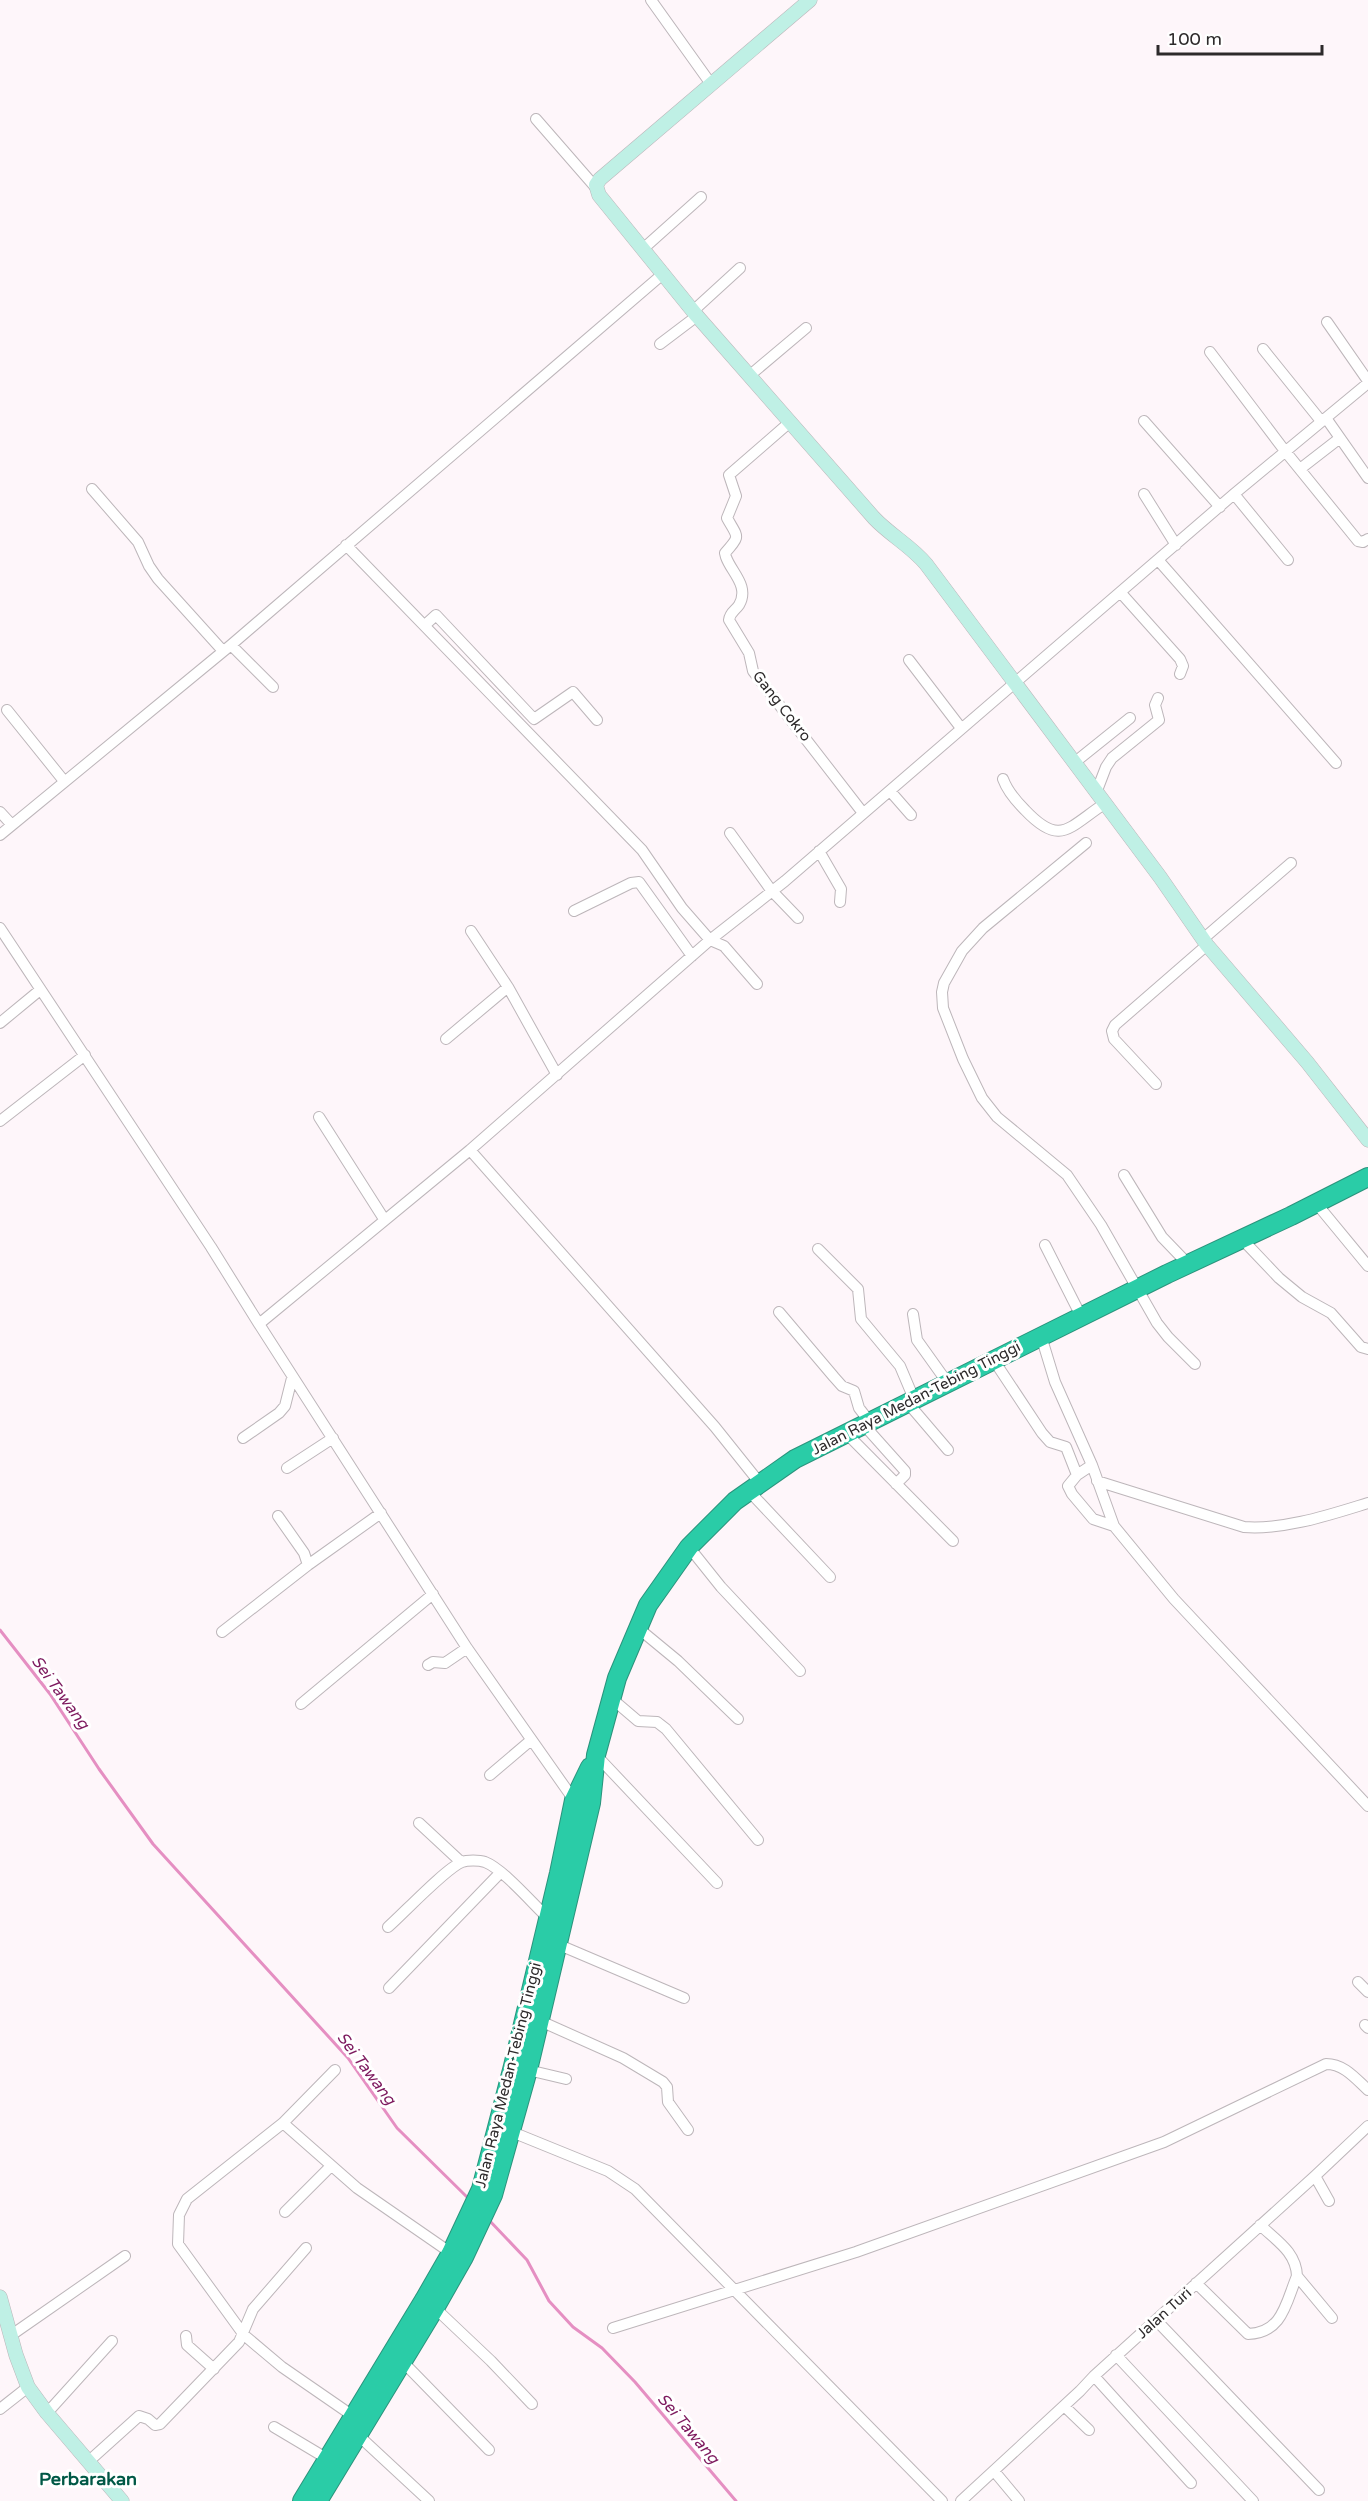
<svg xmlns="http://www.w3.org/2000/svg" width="1368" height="2501" font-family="'Varela Round',sans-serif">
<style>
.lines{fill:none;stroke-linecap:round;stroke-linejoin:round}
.stream{stroke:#e58fc2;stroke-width:3}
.street-casing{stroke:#bdb6ba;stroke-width:12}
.secondary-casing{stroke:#bdb6ba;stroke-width:15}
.highway-casing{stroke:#2b937c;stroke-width:20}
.street{stroke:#fff;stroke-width:10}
.secondary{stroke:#bff0e5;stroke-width:14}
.highway{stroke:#2acca7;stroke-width:18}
.labels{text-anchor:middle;stroke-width:6;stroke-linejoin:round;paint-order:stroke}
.street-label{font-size:15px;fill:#2d2a2b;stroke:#fff}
.water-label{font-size:16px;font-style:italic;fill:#7d195e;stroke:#fff}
.quarter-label{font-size:18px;font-weight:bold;fill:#005846;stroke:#fff}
</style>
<rect width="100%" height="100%" fill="#fef6fa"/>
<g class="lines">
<path class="stream" d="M0,1630L50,1694L99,1769L153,1844L348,2058L397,2128L469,2199
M488,2219L527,2260L549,2301L573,2327L602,2348L635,2382L736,2501"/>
<defs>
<path id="street" d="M651,0L711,84
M536,119L597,189
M644,248L701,197
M693,311L740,268
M1327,322L1368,381
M660,344L697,316
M1263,349L1321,421
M1210,352L1285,451L1358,541L1363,542L1368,539
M749,376L806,328
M1326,418L1368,478
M1144,421L1220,507
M790,422L729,475L736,496L727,518C738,538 741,535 725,553L726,557C731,572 750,586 739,605C735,611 730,612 729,620L749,653L753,671L863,813
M1300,469L1340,438
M92,489L138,542L149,566L158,579L223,651
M1144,494L1176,545
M1234,494L1288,560
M346,545L642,850L682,908L710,940L724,946L757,984
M1159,561L1336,763
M1121,593L1180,659L1183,666L1180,674
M425,625L436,615L534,719L573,692L597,720
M231,645L273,687
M909,660L961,728
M7,710L64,781
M1074,763L1130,718
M1003,779C1007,790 1016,801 1025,810C1060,847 1068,828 1104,804
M890,791L911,815
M1096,793L1106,767L1112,758L1159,720L1155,705L1158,698
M0,812L12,825
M730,833L771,890L798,918
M0,835L231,645L664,273
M1086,843L983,928L962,951L944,983L942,992L943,1008L963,1059L982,1098L997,1117L1067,1175L1101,1225L1157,1323L1168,1337L1195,1364
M819,851L841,889L840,902
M574,911L631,883L639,882L692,956
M0,928L211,1247L259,1324
M471,931L508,987L557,1075
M1203,939L1291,863
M0,1023L40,990
M446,1039L508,987
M1156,1084L1114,1039L1112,1031L1115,1025L1207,945
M319,1117L384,1219
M0,1121L85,1055
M470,1150L715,1427L759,1482
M1124,1175L1162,1237L1188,1264
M1316,1203L1368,1266
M1241,1238L1279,1278L1302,1297L1331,1313L1361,1347L1368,1349
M1045,1245L1081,1316
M818,1249L858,1289L861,1319L900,1366L914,1399
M779,1312L834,1377L842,1386L854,1391L859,1408L869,1421
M913,1314L917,1340L947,1382
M1041,1336L1055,1382L1092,1465L1114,1526L1174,1599L1368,1806
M993,1359L1042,1433L1050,1442L1066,1447L1077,1475L1092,1465
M907,1402L948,1450
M863,1424L905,1471V1475L896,1484
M846,1433L953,1541
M243,1438L279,1413L285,1406L292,1378
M287,1468L333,1438
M1077,1475L1068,1486L1072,1494L1093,1519L1114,1526
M1097,1481L1244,1527C1285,1530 1329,1515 1368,1503
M748,1490L830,1577
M278,1516L304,1553L308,1565
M689,1547L721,1587L800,1671
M638,1628L678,1661L738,1719
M222,1632L308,1565L381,1513
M428,1665L433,1662L445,1663L467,1648
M611,1698L638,1721L657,1722L666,1729L758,1840
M301,1704L433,1594
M596,1755L717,1883
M490,1775L530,1741
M574,1800L467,1648L259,1324L470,1150L710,940L785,881L1234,494L1368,383
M419,1823L461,1862
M388,1927C403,1914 446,1868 462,1862C467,1860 479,1860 485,1862C503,1869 532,1903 547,1917
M557,1944L684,1998
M1358,1982L1368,1992
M389,1988L500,1873
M538,2020L623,2058L663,2082L667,2087L668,2102L688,2130
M1365,2025L1368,2028
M335,2070L283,2123L187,2199L179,2215L178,2244L244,2335L282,2367L353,2416
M528,2070L566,2079
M283,2123L357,2188L451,2253
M512,2132L608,2171L635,2189L942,2501
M1315,2176L1329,2201
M285,2212L331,2166
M1260,2225C1277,2241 1296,2252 1297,2276L1332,2318
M1196,2283L1248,2334C1283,2333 1286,2302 1297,2276
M435,2308L491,2361L532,2404
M1156,2320L1319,2490
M613,2328L856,2252L1164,2142L1326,2064C1344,2064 1355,2078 1368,2090
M10,2336L125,2256
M186,2336L187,2345L214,2369
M1116,2355L1253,2501
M403,2362L489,2450
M1094,2376L1191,2483
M1064,2406L1089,2430
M0,2409L28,2387
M47,2413L112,2341
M274,2427L326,2458
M359,2436L429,2501
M89,2461L139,2416L148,2419L155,2425L160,2424L239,2342L253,2309L306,2248
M994,2471L1019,2501
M961,2501L1080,2391L1094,2376L1315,2176L1368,2126"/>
<path id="secondary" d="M810,0L600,179L596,185L599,195L697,316L874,518C890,535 911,546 926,564L1160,877L1207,945L1307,1062L1368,1140
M0,2297L16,2355L28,2387L47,2413L122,2501"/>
<path id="highway" d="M302,2501L424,2300L451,2253L481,2189L513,2066L559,1873L574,1800L590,1767
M318,2501L435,2308L464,2257L493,2195L528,2070L591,1803L596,1755L617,1678L648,1605L689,1547L735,1501L795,1459L1167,1274L1291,1216L1368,1177"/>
</defs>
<use href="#street" class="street-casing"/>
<use href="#secondary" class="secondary-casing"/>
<use href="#highway" class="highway-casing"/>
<use href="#street" class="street"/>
<use href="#secondary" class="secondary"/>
<use href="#highway" class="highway"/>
</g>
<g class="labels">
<g class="street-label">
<text transform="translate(782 706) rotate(52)" y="5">Gang Cokro</text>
<text transform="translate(916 1398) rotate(-27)" y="5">Jalan Raya Medan-Tebing Tinggi</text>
<text transform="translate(508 2075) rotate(-76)" y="5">Jalan Raya Medan-Tebing Tinggi</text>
<text transform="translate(1164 2313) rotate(-42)" y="5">Jalan Turi</text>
</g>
<g class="water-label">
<text transform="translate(61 1692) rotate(54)" y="6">Sei Tawang</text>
<text transform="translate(367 2068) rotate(53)" y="6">Sei Tawang</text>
<text transform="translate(689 2428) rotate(50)" y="6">Sei Tawang</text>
</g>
<g class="quarter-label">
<text x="88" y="2485">Perbarakan</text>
</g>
</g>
<path d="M1158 45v9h164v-9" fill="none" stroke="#2d2a2b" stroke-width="3"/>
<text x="1167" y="45" font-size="18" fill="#2d2a2b" stroke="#ffffff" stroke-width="4.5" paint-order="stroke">100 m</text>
</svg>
